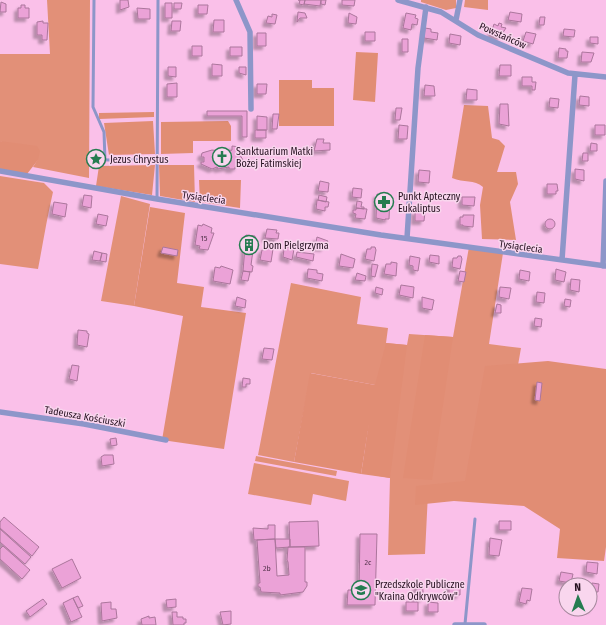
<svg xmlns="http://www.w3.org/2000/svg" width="606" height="625" font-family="'Fira Sans Condensed',sans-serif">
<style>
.green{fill:#e29078}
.forest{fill:#e18d74}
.building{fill:#eba2d7;stroke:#ab769c;filter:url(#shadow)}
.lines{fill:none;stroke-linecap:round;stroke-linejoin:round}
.service{stroke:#8d96c9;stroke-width:3}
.minor{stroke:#8d96c9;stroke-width:5.5}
.labels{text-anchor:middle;stroke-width:3;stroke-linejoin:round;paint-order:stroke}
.number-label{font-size:8px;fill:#56354e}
.street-label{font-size:10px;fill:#251120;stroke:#f9d6ee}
.poi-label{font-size:10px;fill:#251120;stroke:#f9d6ee;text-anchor:start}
</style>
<defs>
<filter id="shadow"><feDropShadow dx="-3.5" dy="3.5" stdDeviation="1" flood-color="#0004"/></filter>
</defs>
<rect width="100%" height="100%" fill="#fac0e9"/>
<path class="green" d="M47,0H90L89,178L33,167L38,159L0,141V54H50Z
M421,0H456V8L446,10L421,2Z
M465,0H488V10L464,7Z
M0,176L44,183L53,192C47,218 43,243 38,269L0,264Z
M121,196L150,204L134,306L101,301Z
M469,247L503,253L489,344L521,348L517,371L466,495L428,493L425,554L388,555L390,478L361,474L375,385L311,373L294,462L258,455L291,283L361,297L357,324L388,328L386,343L407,345L409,334L453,337Z
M256,456L337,471L336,476L255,461Z
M254,463L349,481L346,501L313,494L311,505L248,494Z"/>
<path class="forest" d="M356,52L378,53L375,102L353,100Z
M279,80H312V88H334V126H279Z
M464,105L488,106L492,138L499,140L505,146L497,172H516L518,184L510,202L516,240L482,239L480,205L483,187C474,179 464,183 452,178Z
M154,112V117L99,119V113Z
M153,121L155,154L109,155L104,123Z
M228,121L231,126V141H193V153L161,154V122Z
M0,141L37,146L40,151L38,160L27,174L0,169Z
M155,165L152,195L96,186L99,166Z
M159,165H194L195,202L160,196Z
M199,180H241L240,208L200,202Z
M150,207L185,213L177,283L204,287L201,307L246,313L224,449L162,440L183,316L134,306Z
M425,335L453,337L432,480L403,478Z
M386,343L407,345L390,478L362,473L369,424L361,474L294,462L310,373L375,385Z
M548,361L606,369V547L604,561L557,558L560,529L524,506L454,501L415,505L416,486L465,481L485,366Z"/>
<path class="building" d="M120,0H128L129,7L120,10Z
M298,0H305L304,5L299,4L300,0Z
M305,0H321L320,6L304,4Z
M321,0H326L325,5L321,4Z
M342,0H355L354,6L342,5Z
M1,2L6,4V12H0Z
M165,3H172V18H165Z
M174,3H182L181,9H174Z
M21,5H25V8H29V18H18V8H21Z
M198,5H208L207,14H198Z
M137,8L150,9V19H138Z
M298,12L305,13L307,18H300L297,22Z
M510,12L522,14L521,22L508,20Z
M349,13L357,17L356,24L348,23Z
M406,13L416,15L415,18L418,19L417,25L412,24L411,30L403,28Z
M272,14L277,15L275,24L266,23L268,16L272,17Z
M540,17H545L544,25H539Z
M214,20H224V32H213Z
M43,21V23H48L47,40H42V35H37V22Z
M172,21H181L180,31H171Z
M499,23L502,24L501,27L506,28L500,37L491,34L494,24L498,26Z
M425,28L431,29V32L438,33L437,40L424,38Z
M564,29L575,30L574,37L563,36Z
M365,32H375V41H365Z
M526,32L536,34L533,44L523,41Z
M257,33H266V46H257Z
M450,34L461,36L460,45L449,43Z
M590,37H598V44L590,43Z
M402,39H408V52H402Z
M192,46H202V56H192Z
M230,47H242V56H230Z
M559,48L566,49V51H568L567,58H558Z
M582,52L594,53L591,62H581Z
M212,64L222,65V76H212Z
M500,65H511V76H499Z
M168,67H176V77L168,76Z
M239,67H246V75L239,73Z
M522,77H532V82H536L535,90H532V86H522Z
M177,83V97H167V84Z
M257,84H267L266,94H257Z
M425,85L434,86L435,96H424Z
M467,89L477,90V100H466Z
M580,96L589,97V106L579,105Z
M550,98L559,99L558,108L549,107Z
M500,104H508L509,126L499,124Z
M396,108H402L400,120H395Z
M207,111H247V137H242V116H207Z
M273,114H279L277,129H272Z
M257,116L267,117V130H257Z
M399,125L408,126L407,139H398Z
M595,125H605V135H595Z
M255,130H266V138H255Z
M317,139H324L323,143H330V150L314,151Z
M591,143L597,144V151H590Z
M232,146L240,147V155L243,160L237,164L238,167H235V169H229V167L218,169L217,167L212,169L201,164V162H204V157H201L202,153L212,150L228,152L232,150Z
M583,153H588V161H582Z
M575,169L584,170V181L575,179Z
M419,170L430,171L429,183L418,182Z
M320,181L329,183L328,192L318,191Z
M547,184H557L558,191H556V194H547Z
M353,188L362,189L361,198L352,197Z
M377,194L390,195L389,219H385V220L376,218Z
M84,195L92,196L91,208L82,206Z
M319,195L327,197L326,202L318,200Z
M462,197H475L474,206L462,205Z
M317,200L329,202L328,207H325V211L316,209Z
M357,201L362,202L361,207H364V209L356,208Z
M54,202L67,204L65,217L52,214Z
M356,208L367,209L365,219L355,218L356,214L353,213V210H356Z
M415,211L425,212L424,221H415Z
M98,214L108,216L106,226L96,224Z
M463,215H474L473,227L463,226V225H460V217H463Z
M545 224a5 5 0 1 1 10 0a5 5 0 1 1-10 0Z
M203,224L212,228L211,233H214L208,250L199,249L200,246L195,245L198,225L202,226Z
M267,229L277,230L276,233H279L278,239L265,238Z
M246,235L255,236L251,265L253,266L252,272L243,271Z
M317,237L328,241L324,248L315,247Z
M163,247L178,250L177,256L161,253Z
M265,247L273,249L271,262L260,260L262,250H264Z
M286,247L294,249L292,260L283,257L284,249L286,250Z
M371,247H375L376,250L374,261L365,259L367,249H371Z
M94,251L102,253L100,261L92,260Z
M297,252L314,254L313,261L296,257Z
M102,253L107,254L106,262L100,261Z
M341,254L355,259L353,268L339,266Z
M430,255L439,256V264L429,262Z
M410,256L420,258L418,271L413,270V266L409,265Z
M458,256H461L462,259L460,269L452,267L453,258H457Z
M391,262L397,263L396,276L384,274L386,264H391Z
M372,264L378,265L375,277L371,276Z
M221,266L233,270L230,284L213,281L215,267L220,268Z
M308,269L317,270V273L323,274L322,281L307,278Z
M556,269L566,272L564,282L555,280Z
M520,270L530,272L529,281L519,279Z
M243,271L250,272L248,281L241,280Z
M460,271L466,272L464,282L458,281Z
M357,273L366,276L365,281L355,280Z
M571,279L580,280L579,292L570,290Z
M401,285L414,287L413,298L399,295Z
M376,287L383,289L382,295L375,293Z
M500,287L511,288L509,299L499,297Z
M537,292L545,293L544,303L536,302Z
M237,297L246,300L245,308L235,306Z
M422,297L434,300L432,310L422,308Z
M565,299L571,300L570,307L564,306Z
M497,304L501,305V313H495Z
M535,318L542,319L541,327L534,326Z
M78,330L87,331V333L89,334L87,347L77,345Z
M264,348L274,349L272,360L262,359Z
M72,365L79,366L77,381L69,379Z
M243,378L250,379V384H246V387H242Z
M537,382L542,383L540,401L535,400Z
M116,438L117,445L111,446L110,439Z
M104,455H113L114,464L102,466L101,457Z
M4,517L39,547L32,556L0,528V522Z
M318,521L319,546L290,547L289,522Z
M499,521H511V530H499Z
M268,525H275V539L254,540L253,528L268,529Z
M0,529L31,557L25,564L0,542Z
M360,534H377L375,605H347L348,590H359Z
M490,538L502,540L499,556L489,555Z
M275,539L277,576L289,575L288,562L287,560L288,547H305V582H307V586L303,592L280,595V593L261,592L260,587H258V583H260L257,540Z
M275,539H290V547L276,548Z
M3,546L30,570L22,579L0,559V549Z
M72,559L81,578L62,588L52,569Z
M587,562L598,563L597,574L586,572Z
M561,572L573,574L571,583L559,581Z
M592,583L599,584L598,592L591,591Z
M417,584H422L424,598L417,599Z
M449,585H460V595L449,594Z
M522,588L532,589L530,601L527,600L526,604L519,602Z
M78,596L83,606L78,608L73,598Z
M73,598L82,617L71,622L63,603Z
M43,599L47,604L30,617L26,611Z
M176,599V607L167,608L166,600Z
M111,602V609H116L117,618L102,621L101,603Z
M406,602H418V611H406Z
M428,602L438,603V612H428Z
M590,602H593L592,609H588H590Z
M231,611V624L223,625L220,612Z
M172,612H177V617H183V619H186V623H184V625H173Z
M149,616V618L155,617L156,625H142L141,619Z"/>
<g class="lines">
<path class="service" d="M94,0L93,107L104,132L105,160L157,159
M157,199L158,0
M465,624L475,519"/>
<path class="minor" d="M236,0L250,32L251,109
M398,0L441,12L478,35L568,73L606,77
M456,20L460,0
M0,171L157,199L381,235L606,266
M407,238L418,68L426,7
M562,260L575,75
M603,266L606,181
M0,412L84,424L166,440
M455,625H484"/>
</g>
<defs>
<symbol id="church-ring" viewBox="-11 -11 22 22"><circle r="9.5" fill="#f9d6ee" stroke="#257c50" stroke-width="1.5"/><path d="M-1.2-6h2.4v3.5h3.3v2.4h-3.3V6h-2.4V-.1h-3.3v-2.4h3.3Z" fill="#257c50"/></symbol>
<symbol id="sight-ring" viewBox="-11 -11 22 22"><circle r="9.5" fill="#f9d6ee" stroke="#257c50" stroke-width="1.5"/><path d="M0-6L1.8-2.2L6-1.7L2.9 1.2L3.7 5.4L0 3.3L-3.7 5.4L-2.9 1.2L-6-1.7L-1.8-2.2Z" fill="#257c50"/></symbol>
<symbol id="pharmacy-ring" viewBox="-11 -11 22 22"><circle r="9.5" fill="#f9d6ee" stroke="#257c50" stroke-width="1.5"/><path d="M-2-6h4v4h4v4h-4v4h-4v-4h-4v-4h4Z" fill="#257c50"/></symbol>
<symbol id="building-ring" viewBox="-11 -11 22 22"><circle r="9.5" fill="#f9d6ee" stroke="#257c50" stroke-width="1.5"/><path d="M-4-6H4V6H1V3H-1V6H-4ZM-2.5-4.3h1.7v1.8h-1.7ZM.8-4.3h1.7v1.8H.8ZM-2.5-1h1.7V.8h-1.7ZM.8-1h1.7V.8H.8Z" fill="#257c50"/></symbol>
<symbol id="school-ring" viewBox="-11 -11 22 22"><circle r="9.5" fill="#f9d6ee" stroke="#257c50" stroke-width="1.5"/><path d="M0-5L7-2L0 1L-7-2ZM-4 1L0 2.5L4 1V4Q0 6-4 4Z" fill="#257c50"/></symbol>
</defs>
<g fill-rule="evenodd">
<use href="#church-ring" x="211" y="146" width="22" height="22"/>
<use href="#sight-ring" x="85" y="148" width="22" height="22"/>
<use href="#pharmacy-ring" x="373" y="191" width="22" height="22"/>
<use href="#building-ring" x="238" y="234" width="22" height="22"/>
<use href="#school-ring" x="350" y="579" width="22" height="22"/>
</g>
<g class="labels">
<g class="number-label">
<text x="204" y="241">15</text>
<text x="368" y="565">2c</text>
<text x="267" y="571">2b</text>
</g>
<g class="street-label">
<text transform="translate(503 35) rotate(24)" y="4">Powstańców</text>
<text transform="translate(204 197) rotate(8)" y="4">Tysiąclecia</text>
<text transform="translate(521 246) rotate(8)" y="4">Tysiąclecia</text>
<text transform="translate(85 416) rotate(10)" y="4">Tadeusza Kościuszki</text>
</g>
<g class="poi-label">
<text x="236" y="155">Sanktuarium Matki<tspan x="236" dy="12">Bożej Fatimskiej</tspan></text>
<text x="110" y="163">Jezus Chrystus</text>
<text x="398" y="200">Punkt Apteczny<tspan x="398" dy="12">Eukaliptus</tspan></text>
<text x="263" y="249">Dom Pielgrzyma</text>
<text x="375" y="588">Przedszkole Publiczne<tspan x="375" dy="12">"Kraina Odkrywców"</tspan></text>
</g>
</g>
<g transform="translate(578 597) rotate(358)"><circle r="19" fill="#f9d6ee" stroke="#a4879c"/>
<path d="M0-3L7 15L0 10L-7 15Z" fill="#257c50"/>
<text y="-6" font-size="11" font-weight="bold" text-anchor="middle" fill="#251120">N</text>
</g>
</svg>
